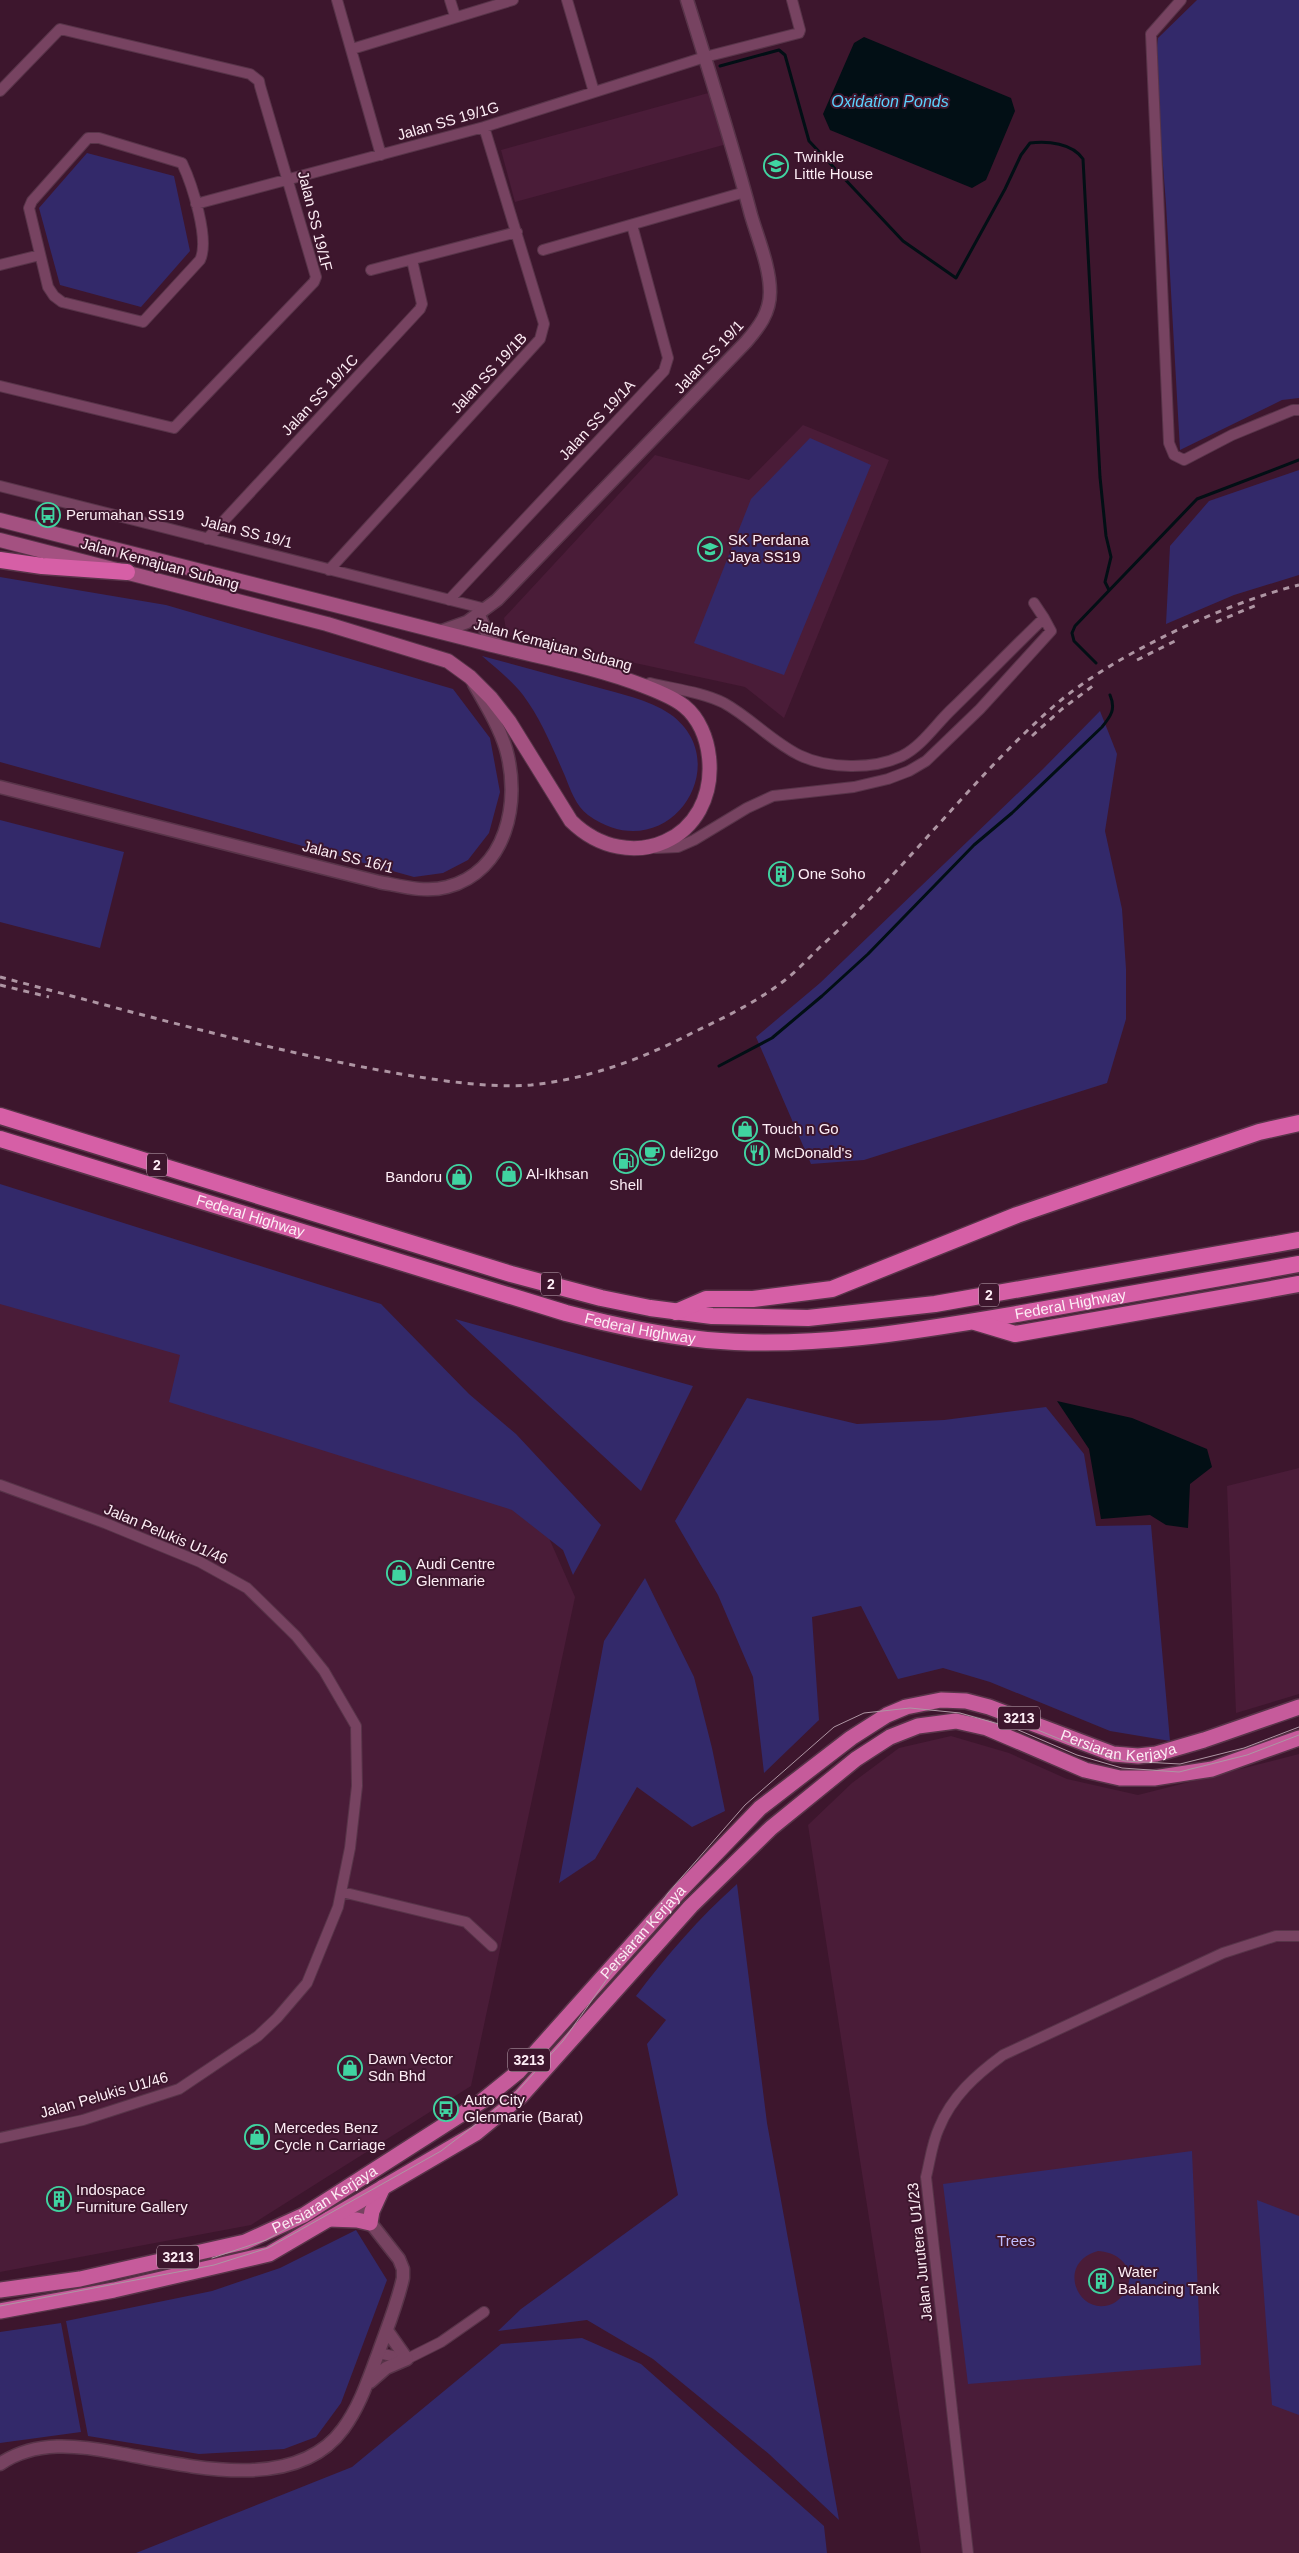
<svg xmlns="http://www.w3.org/2000/svg" width="1299" height="2553" font-family="Arial,sans-serif">
<style>
.built{fill:#4a1c38}
.green{fill:#33296a;fill-rule:evenodd}
.water{fill:#020f15}
.lines{fill:none;stroke-linecap:round;stroke-linejoin:round}
.stream{stroke:#020f15;stroke-width:3}
.minor-casing{stroke:#583449;stroke-width:12}
.tertiary-casing{stroke:#583449;stroke-width:15}
.secondary-casing{stroke:#583449;stroke-width:16}
.primary-casing{stroke:#583449;stroke-width:18}
.trunk-casing{stroke:#583449;stroke-width:19}
.minor{stroke:#774361;stroke-width:10}
.tertiary{stroke:#774361;stroke-width:12}
.secondary{stroke:#a45181;stroke-width:14}
.primary{stroke:#c65b9b;stroke-width:15}
.trunk{stroke:#d65fa6;stroke-width:16}
.tram{stroke:#ae95a3;stroke-width:1}
.rail{stroke:#ae95a3;stroke-width:3;stroke-dasharray:6 6;stroke-linecap:butt}
.labels{text-anchor:middle;stroke-width:4;stroke-linejoin:round;paint-order:stroke}
.shield{fill:#3d162d;stroke:#c3acb9;stroke-width:1}
.shield-label{font-size:14px;font-weight:bold;fill:#fdedf5}
.street-label{font-size:15px;fill:#fdedf5;stroke:#3d162d}
.poi-label{font-size:15px;fill:#fdedf5;stroke:#3d162d;text-anchor:start}
.park-label{font-size:15px;fill:#bfbdfe;stroke:#3d162d}
.water-label{font-size:16px;font-style:italic;fill:#5bd1fc;stroke:#3d162d}
</style>
<rect width="100%" height="100%" fill="#3d162d"/>
<path class="built" d="M712,92L727,144L515,202L501,150Z
M803,425L889,460L784,718L745,687L507,635L504,618L655,455L749,480Z
M0,1219L541,1520L575,1597L471,2086L251,2225L0,2272Z
M1299,1468V1694L1236,1713L1227,1486Z
M951,1736L1009,1753L1067,1779L1138,1795L1299,1754V2553H921L808,1825L852,1783L899,1748Z"/>
<path class="green" d="M1197,0H1299V398L1282,400L1180,450L1166,204L1155,64L1158,38Z
M87,153L174,176L190,251L141,307L60,285L39,208Z
M810,438L871,465L784,675L694,643L751,499Z
M1299,470V575L1234,595L1166,624L1170,546L1209,501Z
M0,577L166,605L453,689L490,738L500,792L489,833L468,860L443,873L414,877L0,762Z
M482,656C520,666 558,677 596,687C620,694 648,699 670,714C739,763 667,872 588,815C576,806 570,789 565,776C553,749 541,719 523,695C512,681 496,668 482,656Z
M1100,711L1117,754L1105,831L1122,909L1126,969V1019L1107,1083L864,1160L811,1164L756,1037L820,983L1043,769Z
M0,820L124,852L100,948L0,922Z
M0,1184L381,1304L469,1394L516,1434L601,1525L573,1575L563,1550L512,1510L169,1402L180,1355L0,1304Z
M455,1319L693,1386L641,1491Z
M747,1398L857,1424L944,1420L1046,1407L1084,1454L1096,1526L1151,1525L1170,1741L1110,1731L990,1682L943,1668L898,1679L861,1606L812,1617L819,1720L764,1773L753,1677L718,1595L675,1521Z
M645,1578L694,1677L712,1748L725,1811L692,1827L637,1787L595,1859L559,1883L604,1641Z
M737,1884L767,2123L839,2520L769,2454L653,2359L587,2320L498,2331L521,2309L678,2195L647,2044L666,2020L636,1996C667,1955 699,1918 737,1884Z
M1192,2151L1201,2365L968,2384L943,2184ZM1098,2251C1117,2252 1134,2265 1128,2286C1126,2293 1120,2299 1114,2303C1079,2320 1054,2263 1098,2251Z
M1257,2200L1299,2216V2415L1272,2405Z
M356,2230L387,2280L341,2403L316,2437L284,2449L199,2454L88,2436L66,2321L212,2291L280,2268Z
M61,2323L81,2432L0,2443V2332Z
M582,2338L641,2364L824,2526L827,2553H136L352,2467L501,2344Z"/>
<path class="water" d="M864,37L1011,98L1015,111L986,180L972,188L830,130L823,114L854,43Z
M1057,1401L1132,1418L1207,1449L1212,1467L1190,1484L1188,1528L1166,1525L1150,1515L1101,1519L1089,1449Z"/>
<g class="lines">
<path class="stream" d="M720,66L779,50L785,55L809,141L903,241L956,278L1005,189L1021,155L1030,143C1048,141 1072,143 1083,159L1100,477L1106,536L1111,557L1105,582L1109,590
M1096,663L1074,641L1072,633L1075,626L1197,499L1299,460
M719,1066L772,1038L822,996L868,954L974,845L1012,813L1102,727C1111,716 1116,709 1110,695"/>
<defs>
<path id="minor" d="M337,0L381,155
M450,0L455,16
M567,0L594,92
M1181,0L1151,34L1169,443L1174,455L1184,460L1232,435L1293,410H1299
M352,49L513,0
M0,91L60,29L250,74L259,81L260,86L316,277L314,282L174,428L0,386
M88,138H99L182,163C192,184 210,240 200,260L143,322L62,302L54,296L48,287L29,208L32,201Z
M196,204L484,127L705,57L799,33L800,30L792,0
M543,250L745,192
M0,265L40,255
M371,270L517,232
M0,486L486,609
M207,539L420,309L422,304L412,260
M329,570L540,339L544,324L484,127
M449,600L664,371L668,358L632,225
M1034,603L1044,618
M650,683C674,689 702,692 724,703C751,718 771,741 799,755C828,769 873,770 902,756C922,746 936,724 952,709C983,679 1013,648 1044,618L1051,631L980,709L926,761L909,771L888,779L854,787L773,796L747,808L694,840L678,847L656,848
M0,1485L105,1523L200,1562L247,1588L296,1636L324,1671L356,1726L357,1786L350,1848L338,1907L307,1983L277,2018L258,2036L179,2089L83,2120L0,2138
M342,1892L466,1922L492,1946
M378,2353L407,2359L441,2342L484,2312
M968,2553L926,2177C930,2161 932,2143 939,2128C952,2096 976,2075 1003,2055L1223,1953L1276,1936H1299"/>
<path id="tertiary" d="M479,615L488,636L500,647
M439,632L467,622L497,600L746,342C759,327 770,313 770,292C770,267 758,239 751,215C732,143 709,71 687,0
M0,787L379,882C401,886 425,893 447,887C507,871 521,802 506,749C499,726 486,705 474,684
M370,2382L386,2368L407,2359L388,2332
M0,2464C35,2440 78,2445 118,2453C184,2465 295,2495 343,2429C360,2406 368,2380 378,2354C387,2328 397,2305 403,2278V2269L399,2259L355,2203"/>
<path id="secondary" d="M0,520C161,561 322,603 484,643C538,657 593,666 644,686C657,691 673,697 684,706C699,718 707,738 709,757C718,840 629,878 571,821L509,721L491,698L470,677L448,661L327,624L0,540"/>
<g id="primary">
<path d="M329,2219L357,2220L370,2223L372,2211L383,2187"/>
<path id="s1" d="M0,2290L80,2279L245,2242L304,2215L482,2101L518,2072L679,1892L760,1808L851,1738L887,1715L906,1707L941,1700L966,1701L989,1707L1113,1754L1138,1756L1156,1754L1204,1740L1299,1707"/>
<path d="M0,2311L114,2290L269,2254L476,2133L521,2096L691,1906L771,1828L856,1759L890,1737L918,1726L956,1721L987,1728L1085,1770L1120,1778H1154L1212,1769L1299,1738"/>
</g>
<g id="trunk">
<path d="M0,560L42,566L127,572"/>
<path d="M0,1116L511,1274L601,1298L650,1308L712,1316L808,1318L935,1304L1299,1240"/>
<path id="s2" d="M0,1139L566,1313C612,1325 659,1335 707,1340C816,1350 928,1329 1034,1311C1123,1295 1211,1279 1299,1264"/>
<path d="M676,1312L706,1299H753L832,1289L1017,1215L1259,1132L1299,1123"/>
<path d="M975,1322L1015,1334L1299,1284"/>
</g>
</defs>
<use href="#minor" class="minor-casing"/>
<use href="#tertiary" class="tertiary-casing"/>
<use href="#secondary" class="secondary-casing"/>
<use href="#primary" class="primary-casing"/>
<use href="#trunk" class="trunk-casing"/>
<use href="#minor" class="minor"/>
<use href="#tertiary" class="tertiary"/>
<use href="#secondary" class="secondary"/>
<use href="#primary" class="primary"/>
<use href="#trunk" class="trunk"/>
<path class="tram" d="M1033,1728L1079,1747L1125,1761L1180,1764L1244,1748L1299,1727
M212,2258L266,2240L327,2206
M0,2306L214,2265L268,2248L441,2151L513,2096L563,2041L668,1893L745,1805L834,1727L864,1713L910,1708L960,1713L1016,1729L1077,1755L1122,1768L1179,1772L1247,1755L1299,1735"/>
<path class="rail" d="M1216,622L1259,604
M1137,660L1179,639
M1032,736L1062,709L1094,685
M0,977C122,1009 244,1044 368,1068C416,1077 483,1089 531,1085C588,1079 642,1059 692,1033C721,1019 751,1005 777,986C793,975 807,960 821,946C904,872 970,780 1054,706C1111,656 1225,603 1299,585
M0,985L49,997"/>
</g>
<defs>
<symbol id="school-ring" viewBox="-11 -11 22 22"><circle r="9.5" fill="#3d162d" stroke="#40d4a1" stroke-width="1.5"/><path d="M0-5L7-2L0 1L-7-2ZM-4 1L0 2.5L4 1V4Q0 6-4 4Z" fill="#40d4a1"/></symbol>
<symbol id="bus-ring" viewBox="-11 -11 22 22"><circle r="9.5" fill="#3d162d" stroke="#40d4a1" stroke-width="1.5"/><path d="M-5-6H5V4H4V6H2V4H-2V6H-4V4H-5ZM-3.5-4V0h7V-4ZM-3.5 1.2v1.5H-2V1.2ZM2 1.2v1.5H3.5V1.2Z" fill="#40d4a1"/></symbol>
<symbol id="building-ring" viewBox="-11 -11 22 22"><circle r="9.5" fill="#3d162d" stroke="#40d4a1" stroke-width="1.5"/><path d="M-4-6H4V6H1V3H-1V6H-4ZM-2.5-4.3h1.7v1.8h-1.7ZM.8-4.3h1.7v1.8H.8ZM-2.5-1h1.7V.8h-1.7ZM.8-1h1.7V.8H.8Z" fill="#40d4a1"/></symbol>
<symbol id="shop-ring" viewBox="-11 -11 22 22"><circle r="9.5" fill="#3d162d" stroke="#40d4a1" stroke-width="1.5"/><path d="M-5-2.5h2.3a2.7 3.5 0 0 1 5.4 0H5L5.5 6h-11ZM-1.5-2.5h3a1.5 2.3 0 0 0-3 0Z" fill="#40d4a1"/></symbol>
<symbol id="cafe-ring" viewBox="-11 -11 22 22"><circle r="9.5" fill="#3d162d" stroke="#40d4a1" stroke-width="1.5"/><path d="M-5.5-4.5H6V0H3Q3 3.5 0 3.5H-2.5Q-5.5 3.5-5.5 0ZM3-3.2v2h1.7v-2ZM-6 4.5H4V6H-6Z" fill="#40d4a1"/></symbol>
<symbol id="restaurant-ring" viewBox="-11 -11 22 22"><circle r="9.5" fill="#3d162d" stroke="#40d4a1" stroke-width="1.5"/><path d="M-5-6h1v4h1v-4h1v4h1v-4h1v5L-1.5 .5V6h-2V.5L-5-1ZM5-6V6H3V1.5H1.5Q1.5-4 5-6Z" fill="#40d4a1"/></symbol>
<symbol id="fuel-ring" viewBox="-11 -11 22 22"><circle r="9.5" fill="#3d162d" stroke="#40d4a1" stroke-width="1.5"/><path d="M-5.5-6h7V0h2V4h1.3V-2.5L3-4.5l.8-.8L6-3V5H2.5V1h-1V6h-7ZM-4.2-4.7v3.2H.2V-4.7Z" fill="#40d4a1"/></symbol>
</defs>
<g fill-rule="evenodd">
<use href="#school-ring" x="762" y="152" width="28" height="28"/>
<use href="#bus-ring" x="34" y="501" width="28" height="28"/>
<use href="#school-ring" x="696" y="535" width="28" height="28"/>
<use href="#building-ring" x="767" y="860" width="28" height="28"/>
<use href="#shop-ring" x="731" y="1115" width="28" height="28"/>
<use href="#cafe-ring" x="638" y="1139" width="28" height="28"/>
<use href="#restaurant-ring" x="743" y="1139" width="28" height="28"/>
<use href="#fuel-ring" x="612" y="1147" width="28" height="28"/>
<use href="#shop-ring" x="495" y="1160" width="28" height="28"/>
<use href="#shop-ring" x="445" y="1163" width="28" height="28"/>
<use href="#shop-ring" x="385" y="1559" width="28" height="28"/>
<use href="#shop-ring" x="336" y="2054" width="28" height="28"/>
<use href="#bus-ring" x="432" y="2095" width="28" height="28"/>
<use href="#shop-ring" x="243" y="2123" width="28" height="28"/>
<use href="#building-ring" x="45" y="2185" width="28" height="28"/>
<use href="#building-ring" x="1087" y="2267" width="28" height="28"/>
</g>
<g class="labels">
<g class="shield">
<rect x="147" y="1153.5" width="20" height="23" rx="4"/>
<rect x="541" y="1272.5" width="20" height="23" rx="4"/>
<rect x="979" y="1283.5" width="20" height="23" rx="4"/>
<rect x="998" y="1706.5" width="42" height="23" rx="4"/>
<rect x="508" y="2048.5" width="42" height="23" rx="4"/>
<rect x="157" y="2245.5" width="42" height="23" rx="4"/>
</g>
<g class="shield-label">
<text x="157" y="1170">2</text>
<text x="551" y="1289">2</text>
<text x="989" y="1300">2</text>
<text x="1019" y="1723">3213</text>
<text x="529" y="2065">3213</text>
<text x="178" y="2262">3213</text>
</g>
<g class="street-label">
<text transform="translate(448 121) rotate(-16)" y="5">Jalan SS 19/1G</text>
<text transform="translate(315 221) rotate(76)" y="5">Jalan SS 19/1F</text>
<text transform="translate(709 357) rotate(-47)" y="5">Jalan SS 19/1</text>
<text transform="translate(489 373) rotate(-47)" y="5">Jalan SS 19/1B</text>
<text transform="translate(320 395) rotate(-47)" y="5">Jalan SS 19/1C</text>
<text transform="translate(597 420) rotate(-47)" y="5">Jalan SS 19/1A</text>
<text transform="translate(247 532) rotate(14)" y="5">Jalan SS 19/1</text>
<text transform="translate(160 564) rotate(15)" y="5">Jalan Kemajuan Subang</text>
<text transform="translate(553 645) rotate(15)" y="5">Jalan Kemajuan Subang</text>
<text transform="translate(348 857) rotate(14)" y="5">Jalan SS 16/1</text>
<text dy="5" stroke="none"><textPath href="#s2" startOffset="262">Federal Highway</textPath></text>
<text dy="5" stroke="none"><textPath href="#s2" startOffset="1102">Federal Highway</textPath></text>
<text dy="5" stroke="none"><textPath href="#s2" startOffset="668">Federal Highway</textPath></text>
<text transform="translate(166 1534) rotate(23)" y="5">Jalan Pelukis U1/46</text>
<text dy="5" stroke="none"><textPath href="#s1" startOffset="1330">Persiaran Kerjaya</textPath></text>
<text dy="5" stroke="none"><textPath href="#s1" startOffset="760">Persiaran Kerjaya</textPath></text>
<text transform="translate(104 2095) rotate(-16)" y="5">Jalan Pelukis U1/46</text>
<text dy="5" stroke="none"><textPath href="#s1" startOffset="340">Persiaran Kerjaya</textPath></text>
<text transform="translate(920 2252) rotate(-96)" y="5">Jalan Jurutera U1/23</text>
</g>
<g class="poi-label">
<text x="794" y="162">Twinkle<tspan x="794" dy="17">Little House</tspan></text>
<text x="66" y="520">Perumahan SS19</text>
<text x="728" y="545">SK Perdana<tspan x="728" dy="17">Jaya SS19</tspan></text>
<text x="798" y="879">One Soho</text>
<text x="762" y="1134">Touch n Go</text>
<text x="670" y="1158">deli2go</text>
<text x="774" y="1158">McDonald's</text>
<text x="526" y="1179">Al-Ikhsan</text>
<text x="442" y="1182" text-anchor="end">Bandoru</text>
<text x="626" y="1190" text-anchor="middle">Shell</text>
<text x="416" y="1569">Audi Centre<tspan x="416" dy="17">Glenmarie</tspan></text>
<text x="368" y="2064">Dawn Vector<tspan x="368" dy="17">Sdn Bhd</tspan></text>
<text x="464" y="2105">Auto City<tspan x="464" dy="17">Glenmarie (Barat)</tspan></text>
<text x="274" y="2133">Mercedes Benz<tspan x="274" dy="17">Cycle n Carriage</tspan></text>
<text x="76" y="2195">Indospace<tspan x="76" dy="17">Furniture Gallery</tspan></text>
<text x="1118" y="2277">Water<tspan x="1118" dy="17">Balancing Tank</tspan></text>
</g>
<g class="park-label">
<text x="1016" y="2246">Trees</text>
</g>
<g class="water-label">
<text x="890" y="107">Oxidation Ponds</text>
</g>
</g>
</svg>
